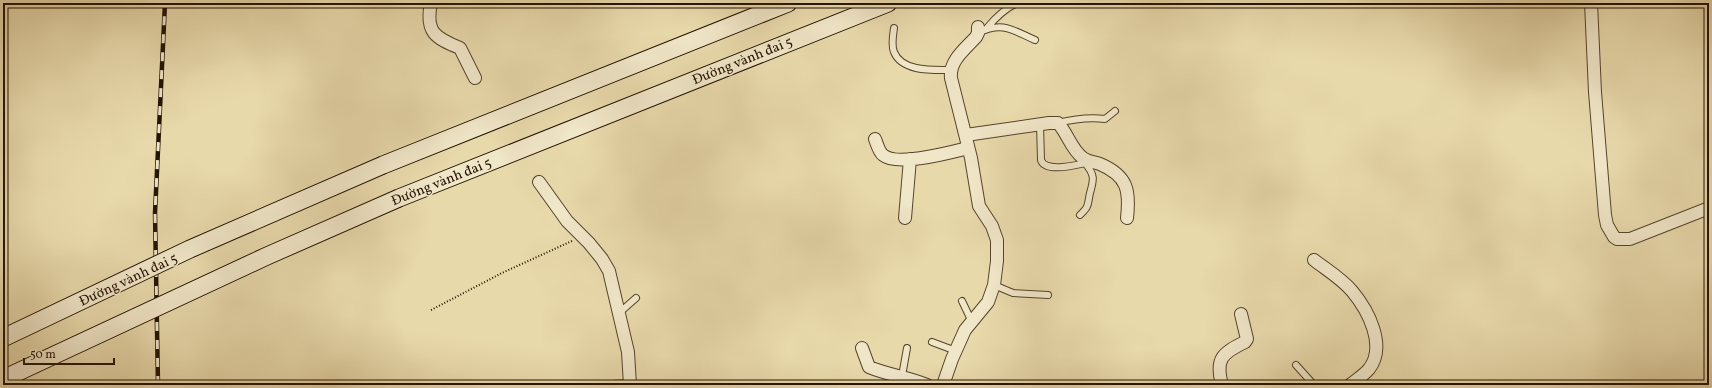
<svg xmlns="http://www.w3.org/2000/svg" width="1712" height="388" font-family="Vollkorn,serif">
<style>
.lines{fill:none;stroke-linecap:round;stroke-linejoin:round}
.lane-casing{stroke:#55442c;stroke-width:8}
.street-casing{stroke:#55442c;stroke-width:14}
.secondary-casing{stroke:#241301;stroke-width:19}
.path{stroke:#241301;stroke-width:2;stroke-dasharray:1 2;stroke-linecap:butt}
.lane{stroke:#f0e6c8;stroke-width:6}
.street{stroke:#f0e6c8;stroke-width:12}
.secondary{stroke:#f0e6c8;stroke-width:17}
.rail-casing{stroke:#241301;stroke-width:4.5}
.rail{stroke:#f0e6c8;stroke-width:3;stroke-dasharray:9;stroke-linecap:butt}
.secondary-bridge-casing{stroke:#241301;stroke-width:19;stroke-linecap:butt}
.secondary-bridge{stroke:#f0e6c8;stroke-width:17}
.labels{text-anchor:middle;stroke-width:3;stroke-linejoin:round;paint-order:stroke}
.street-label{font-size:14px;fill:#241301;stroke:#f0e6c8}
</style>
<rect width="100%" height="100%" fill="#e8d9ab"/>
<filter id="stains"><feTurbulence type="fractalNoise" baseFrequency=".005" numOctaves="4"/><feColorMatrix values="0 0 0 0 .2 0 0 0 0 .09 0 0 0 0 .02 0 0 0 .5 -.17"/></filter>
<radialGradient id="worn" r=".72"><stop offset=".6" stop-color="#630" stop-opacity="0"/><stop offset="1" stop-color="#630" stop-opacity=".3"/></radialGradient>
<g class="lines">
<defs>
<path id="lane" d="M894,28C893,36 891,45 894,52C902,72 933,70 950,70
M987,28C996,17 1004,9 1017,3
M978,33C1003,21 1012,30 1035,40
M1058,123C1074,119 1089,117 1105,119L1115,111
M1040,124L1041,160C1045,173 1078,165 1089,162
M1080,215C1090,205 1087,206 1090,193C1094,179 1095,175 1085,163
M994,285L1013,293L1048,295
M962,301L972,322
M619,313L636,298
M932,342L956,351
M1296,365L1314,385
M902,376L907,348
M595,385L630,383"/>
<path id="street" d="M431,3C425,32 435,38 460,48L475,78
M1591,3L1595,92L1605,215L1607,225L1614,237L1617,239H1630L1709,208
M966,135L1049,123H1058C1068,134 1071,149 1083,158C1088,162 1095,162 1100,164C1128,176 1130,191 1127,218
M875,139C877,144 879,152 883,155C897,167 952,152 968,148
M539,182L567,221L589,243L602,259L609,271L628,352L630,385
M905,218L910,159
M1314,260C1327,270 1342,279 1352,291C1368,310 1387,346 1369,369C1364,375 1356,380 1350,385
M862,348L869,367C888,375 908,377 927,385
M943,385L952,359L965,330L988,302L994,285L997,261V240L992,226L979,206L971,158L951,78C949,61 965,49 976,37L978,33V27
M1222,385C1215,359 1222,353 1245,342L1247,339L1241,314"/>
<path id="secondary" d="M383,165L788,3
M399,198L888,3"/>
</defs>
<use href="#lane" class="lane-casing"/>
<use href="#street" class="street-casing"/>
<use href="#secondary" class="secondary-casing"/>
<path class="path" d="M431,310L502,273L572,241"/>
<use href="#lane" class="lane"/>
<use href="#street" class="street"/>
<use href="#secondary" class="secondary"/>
<defs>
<path id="rail" d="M158,385L155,213L165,3"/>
</defs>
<use href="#rail" class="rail-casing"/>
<use href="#rail" class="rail"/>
<defs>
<path id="secondary-bridge" d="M3,338L190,249L383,165
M3,379L267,256L399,198"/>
</defs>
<use href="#secondary-bridge" class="secondary-bridge-casing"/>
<use href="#secondary-bridge" class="secondary-bridge"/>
</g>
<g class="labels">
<g class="street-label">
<text transform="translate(742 60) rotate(-22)" y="5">Đường vành đai 5</text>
<text transform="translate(441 181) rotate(-22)" y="5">Đường vành đai 5</text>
<text transform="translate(128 279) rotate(-25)" y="5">Đường vành đai 5</text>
</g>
</g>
<rect width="1712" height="388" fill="none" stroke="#e8d9ab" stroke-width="16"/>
<rect x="4" y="4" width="1704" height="380" fill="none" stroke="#241301" stroke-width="2"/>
<rect x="8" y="8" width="1696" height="372" fill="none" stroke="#241301"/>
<path d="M24 358v6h90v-6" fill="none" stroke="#241301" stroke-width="2"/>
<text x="30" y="358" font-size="12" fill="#241301" stroke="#f0e6c8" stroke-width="3" paint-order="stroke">50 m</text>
<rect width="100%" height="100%" filter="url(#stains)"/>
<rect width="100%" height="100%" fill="url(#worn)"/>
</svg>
